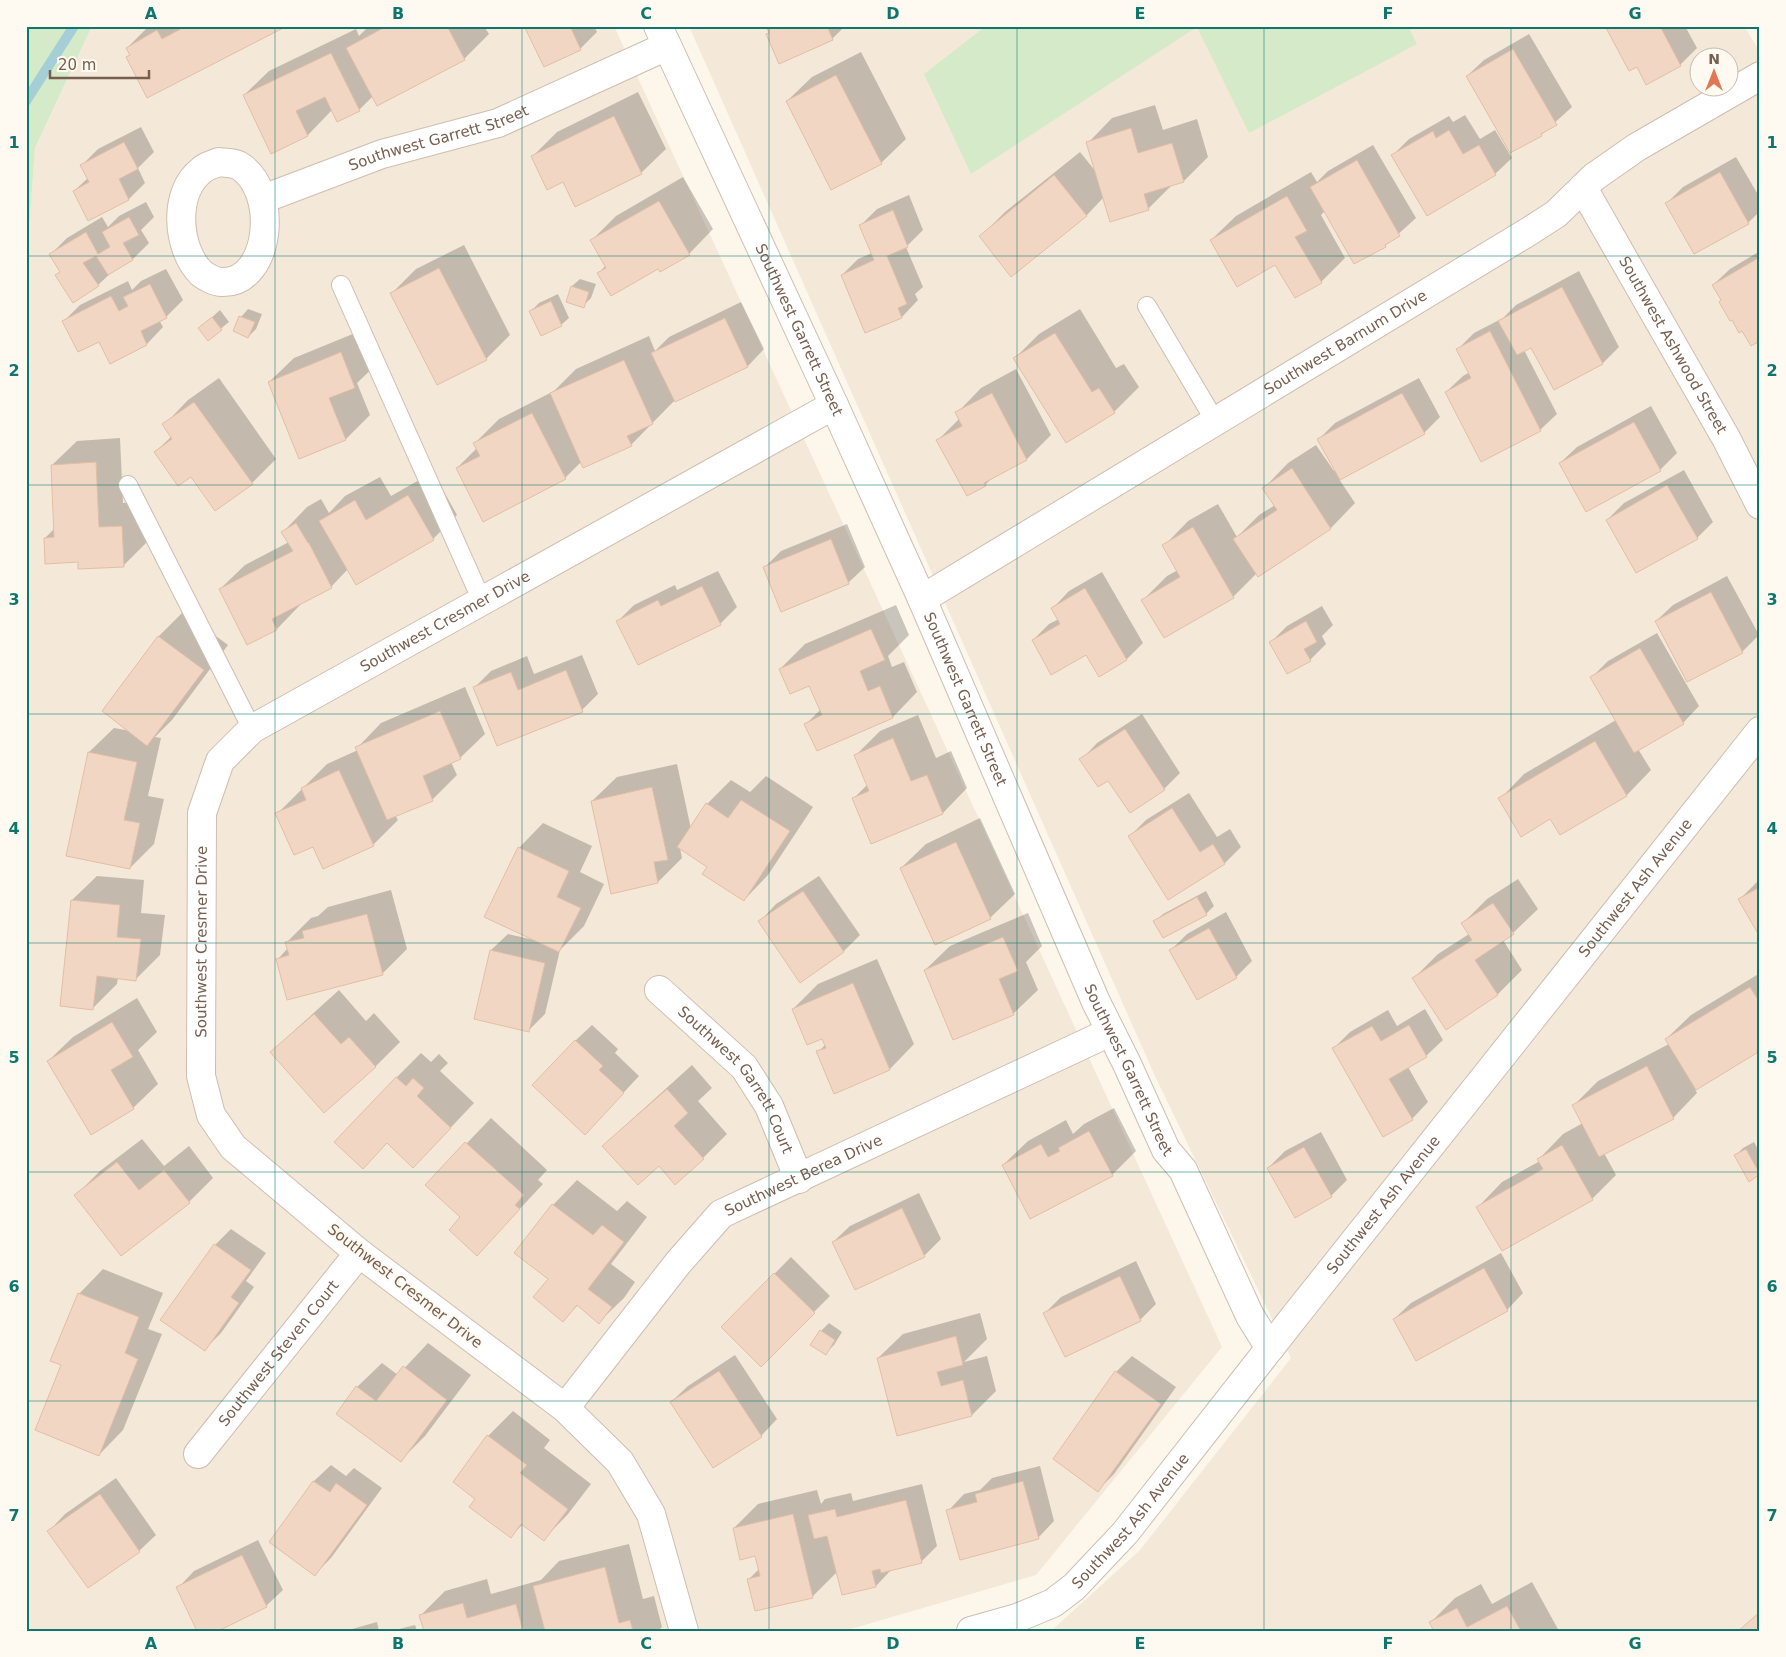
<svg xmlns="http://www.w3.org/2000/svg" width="1786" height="1657" font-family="'DejaVu Sans',sans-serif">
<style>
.residential{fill:#f4e8d9;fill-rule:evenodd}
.green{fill:#d5eac9}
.shadow{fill:#0003}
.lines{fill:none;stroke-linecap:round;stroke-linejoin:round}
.stream{stroke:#a6ced7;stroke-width:10}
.building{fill:#f1d7c3;stroke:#e3bea4}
.lane-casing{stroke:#cebeb0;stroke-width:20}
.street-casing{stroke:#cebeb0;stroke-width:30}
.lane{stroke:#fff;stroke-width:18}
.street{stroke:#fff;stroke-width:28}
.grid{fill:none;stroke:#0f766e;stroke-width:1;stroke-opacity:0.55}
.labels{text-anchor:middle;stroke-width:4;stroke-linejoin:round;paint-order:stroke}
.street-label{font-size:15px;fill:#775e4e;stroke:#fefaf1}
.neatline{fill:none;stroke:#0f766e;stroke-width:2}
.grid-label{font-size:16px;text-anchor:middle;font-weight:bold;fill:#0f766e}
</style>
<rect width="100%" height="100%" fill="#fcf6eb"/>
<path class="residential" d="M92,26H614L1222,1347L1036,1575L844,1631H26V271L35,148Z
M689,26H1744L1760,52V1631H1051L1140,1550L1291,1358L1155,1076ZM1698,58H1728V88H1698Z"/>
<path class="green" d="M26,26H92L35,148L26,271Z
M986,26H1408L1417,44L1249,133L1197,27L971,174L924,74Z"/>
<path class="shadow" d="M149,26H284L127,57L131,54L127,48Z
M369,26H484L489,34L464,59L373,96L359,110H332L308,135L272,152L244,95L269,71L356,29L359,36Z
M526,26H594L597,32L580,49Z
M768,26H845L832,39L770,32Z
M1606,26H1685L1697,48L1680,65L1647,83L1637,65Z
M1529,34L1572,107L1541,135L1467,76L1484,60Z
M861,52L906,139L881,163L787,101L812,77Z
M638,92L666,149L641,173L532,157L557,132Z
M1155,105L1163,130L1197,119L1208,157L1184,181L1173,184L1148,209L1104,197L1087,215L1012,275L981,236L1005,212L1080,152L1097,173L1088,143L1112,118Z
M1465,115L1480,139L1495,130L1512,158L1495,174L1393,155L1409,139L1449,116L1453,122Z
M141,127L154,152L138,168L145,183L129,199L89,219L74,191L88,178L82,165L98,149Z
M1373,145L1416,218L1385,246L1325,211L1321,215L1345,258L1321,282L1275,263L1211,240L1236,216L1311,172L1317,182L1328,171Z
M1736,157L1760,198V211L1748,223L1695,253L1667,203L1683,187Z
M683,177L713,229L689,254L659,268L599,273L606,265L592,240L616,216Z
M909,195L923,230L906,247L923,287L915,294L918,300L902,317L866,331L842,275L858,259L872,253L861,225L877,209Z
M146,202L154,217L141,230L149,243L133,259L113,271L98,285L56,275L61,271L51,254L67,238L102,217L108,227L119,216Z
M464,245L510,335L486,359L391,294L416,269Z
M1760,251V340L1743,329L1713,285L1730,269Z
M166,269L183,300L166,317L159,320L163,327L147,344L110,362L99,340L64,321L80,305L128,281L132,290L141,281Z
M1579,271L1619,347L1603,363L1554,389L1531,346L1524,350L1557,414L1540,430L1446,392L1463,376L1470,372L1458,349L1474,333L1503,318L1516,305Z
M580,279L596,284L591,298L583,306L572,286Z
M558,294L569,318L561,325L531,311L539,303Z
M741,302L764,349L748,366L676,401L675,400L631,445L582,461L565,478L457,468L477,448L475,443L499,419L554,391L576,369L649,336L655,351L669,337Z
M248,309L262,314L256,329L248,337L241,317Z
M1080,309L1116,368L1124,364L1139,387L1114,412L1015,358L1039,334Z
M220,310L229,322L208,339L200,328Z
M365,329L379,362L357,383L370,415L346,439L269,382L294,358Z
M1016,369L1051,435L1027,459L994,476L985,485L938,440L960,418L957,413L981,388Z
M219,378L276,459L252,483L192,475L155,452L172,436L164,425L188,400Z
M1419,378L1440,417L1424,433L1339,479L1355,503L1331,528L1259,576L1257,573L1233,597L1143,600L1167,576L1178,570L1164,546L1188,521L1218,504L1237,537L1259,515L1275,505L1264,488L1288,463L1316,445L1334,471L1335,470L1319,439L1335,423Z
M1651,406L1677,453L1660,470L1586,510L1560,463L1577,447Z
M120,438L123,503L146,502L148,541L123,566L45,538L55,528L52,465L77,441Z
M1684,470L1713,522L1697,538L1607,520L1624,503Z
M433,472L457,515L433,539L348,569L331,587L300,602L301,604L277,629L247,643L220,589L245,565L289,542L283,532L307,507L321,499L329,513L345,496L380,477L391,496Z
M847,524L865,567L848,583L764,568L781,551Z
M718,571L737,607L720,624L618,621L634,605L675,585L677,590Z
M1102,572L1143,643L1127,659L1086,653L1033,640L1049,624L1059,619L1053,608L1069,591Z
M1727,576L1759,635L1742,652L1688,681L1656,621L1673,605Z
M896,605L909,635L888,656L892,667L904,662L917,692L893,717L817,749L806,724L821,709L810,684L780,669L805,644Z
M1322,606L1333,625L1322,636L1326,644L1310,660L1271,642L1287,626Z
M183,612L228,645L172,720L155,737L161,738L148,796L164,799L154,844L130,868L89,752L114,728L131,731L103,711L159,636Z
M1657,633L1699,706L1683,723L1638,749L1651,770L1627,795L1560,834L1551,818L1500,799L1524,774L1616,720L1591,678L1608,661Z
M582,655L598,694L582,710L475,687L491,671L527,656L534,674Z
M465,687L485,734L460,758L451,762L457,775L432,800L395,815L398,820L373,845H313L277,814L327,764L358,750L357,748L381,723Z
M1142,714L1180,773L1164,789L1109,779L1081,760L1097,743Z
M918,715L936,758L951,751L967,788L943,813L872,842L853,799L868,784L856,755L880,731Z
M677,764L691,829L707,804L731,780L750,792L766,776L813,807L768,875L744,900L708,866L680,848L682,858L658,882L592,801L617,777Z
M1189,793L1217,837L1230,829L1241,847L1225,863L1169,898L1129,837L1146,820Z
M980,818L1015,894L990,918L901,868L926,844Z
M543,823L592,846L580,872L604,884L584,926L560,950L545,1014L529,1030L491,950L508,934L534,940L519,848Z
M97,876L144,880L141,913L165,915L160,955L136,979L118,977L117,984L93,1008L72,900Z
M819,876L860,935L843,952L760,921L776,904Z
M1518,879L1538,909L1513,933L1503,940L1522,970L1498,994L1446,1028L1414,978L1438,954L1469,934L1463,923L1487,899Z
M1760,879V935L1740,899Z
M391,890L407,949L382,974L278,959L288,948L287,942L311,918L318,916L328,907Z
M1206,891L1214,906L1206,914L1155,921L1163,914Z
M1226,912L1252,961L1236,977L1171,950L1187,934Z
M1028,913L1042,946L1026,962L1038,990L1013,1014L925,970L950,946Z
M877,959L914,1044L890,1069L835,1092L818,1052L826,1044L823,1037L793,1009L818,984Z
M1760,973V1050L1695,1089L1697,1093L1673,1118L1604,1153L1616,1175L1592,1199L1478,1207L1502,1182L1540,1161L1539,1159L1563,1134L1583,1123L1574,1105L1598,1081L1669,1044L1666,1039L1691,1015Z
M339,990L366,1021L374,1013L400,1042L375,1067L272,1052L297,1028Z
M137,998L157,1032L138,1050L158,1084L133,1108L48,1061L73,1037Z
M1425,1009L1443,1040L1426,1056L1408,1067L1428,1102L1412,1119L1334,1048L1350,1032L1388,1010L1397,1026Z
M592,1025L618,1049L615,1053L639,1076L601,1117L575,1041Z
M421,1053L431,1062L439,1054L448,1063L440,1071L474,1103L438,1141L396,1078Z
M692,1065L712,1088L698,1101L727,1134L703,1158L659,1165L604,1146L629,1122Z
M1114,1108L1136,1151L1112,1175L1003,1165L1028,1141L1066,1120L1073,1134L1084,1124Z
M491,1118L547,1170L538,1180L543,1184L501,1229L462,1217L427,1185Z
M1321,1132L1347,1180L1331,1196L1268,1168L1285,1151Z
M142,1139L164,1166L189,1146L213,1178L189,1202L76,1195L100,1171Z
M1754,1142L1760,1153V1174L1735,1156L1743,1148Z
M577,1180L617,1211L627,1201L647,1217L611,1264L635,1282L624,1298L599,1322L578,1305L563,1320L550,1278L516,1253L553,1205Z
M919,1193L941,1239L924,1256L855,1289L833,1242L850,1226Z
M231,1229L266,1253L246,1281L254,1287L221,1333L204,1350L162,1320L215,1245Z
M1501,1253L1523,1293L1507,1310L1394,1319L1411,1303Z
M791,1257L830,1296L761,1365L722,1327Z
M1136,1261L1156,1304L1140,1320L1045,1313L1061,1297Z
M103,1269L163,1293L148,1329L162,1334L123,1430L99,1455L63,1364L79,1294Z
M980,1313L987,1339L964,1362L987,1356L996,1391L972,1415L878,1358L903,1334Z
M829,1323L842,1332L834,1345L826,1353L821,1331Z
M428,1343L471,1375L425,1436L400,1461L357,1387L382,1363L398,1375Z
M735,1355L777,1419L761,1436L671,1402L688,1386Z
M1132,1356L1176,1387L1114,1474L1098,1490L1116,1372Z
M513,1411L550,1440L544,1448L591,1484L568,1514L544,1539L523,1524L511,1536L477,1498L455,1482L488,1436Z
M331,1465L346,1476L354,1468L382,1488L331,1558L315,1574L270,1541L314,1481Z
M1040,1466L1054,1521L1038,1538L948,1511L964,1494L980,1490L992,1478Z
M116,1478L156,1535L139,1551L88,1587L49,1531L65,1514Z
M922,1484L937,1546L921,1562L892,1569L876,1586L843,1593L837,1572L812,1597L749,1579L759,1569L756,1555L734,1528L758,1504L817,1490L821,1504L825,1499L851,1493L853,1501Z
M258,1540L283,1590L266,1606L178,1588L194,1571Z
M629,1544L643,1599L654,1596L662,1627L658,1631H425L421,1615L445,1591L487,1579L491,1594L541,1580L559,1561Z
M1532,1582L1559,1631H1435L1431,1622L1455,1598L1481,1584L1492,1604Z
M377,1622L379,1631H345Z
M415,1625L417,1631H391Z"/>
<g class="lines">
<path class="stream" d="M26,101L74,26"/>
</g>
<path class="building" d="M186,26H287L147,98L126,57L130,55L126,48L157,30L162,39Z
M387,26H447L465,60L377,106L346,48Z
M524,26H570L581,50L544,67Z
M766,26H827L833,40L779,64L766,34L769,33Z
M1605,26H1660L1681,66L1646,85L1637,67L1629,71Z
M1513,49L1557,125L1541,134L1542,136L1510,153L1466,76Z
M331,53L360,111L337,122L325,97L296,111L308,136L271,154L243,95Z
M836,75L882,164L831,190L786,101Z
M614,116L642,174L575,207L563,182L547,190L531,156Z
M1131,128L1138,153L1172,143L1184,182L1144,194L1149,210L1110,222L1086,142Z
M1449,130L1463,154L1479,145L1496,175L1427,216L1391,155L1433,131L1436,138Z
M124,142L138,169L119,179L129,200L88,221L73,191L89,182L80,165Z
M1357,160L1400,236L1385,245L1386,247L1354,264L1310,187Z
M1720,172L1749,224L1694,254L1665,203Z
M1054,175L1087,216L1011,277L979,236Z
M1287,196L1307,231L1295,237L1322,283L1295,298L1275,265L1237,287L1210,240Z
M659,201L690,255L660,272L658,269L611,296L597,273L606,268L590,240Z
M893,210L908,247L887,256L907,304L898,308L902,318L865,333L841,275L874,260L859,225Z
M129,217L139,235L123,243L133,260L108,275L96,256L83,263L99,286L73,303L55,275L60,272L49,254L86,232L98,254L110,247L102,232Z
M1760,257V341L1751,346L1742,331L1739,333L1732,320L1730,321L1719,302L1721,300L1712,285Z
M439,268L487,360L437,385L390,293Z
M150,284L167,318L141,331L147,345L110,364L99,342L78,352L62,321L111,296L119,311L128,306L123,297Z
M571,286L589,292L584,308L566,302Z
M1562,287L1603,364L1554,390L1531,348L1517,355L1498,321Z
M551,301L562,326L541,336L529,311Z
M239,316L255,322L248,338L233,331Z
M212,317L222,330L208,341L198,328Z
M725,318L748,367L675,402L651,353Z
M1490,331L1541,431L1481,462L1445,392L1471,378L1456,349Z
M1055,333L1092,392L1099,388L1115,413L1066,443L1013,358Z
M341,352L355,388L329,398L346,440L299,459L268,382Z
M624,360L653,424L627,436L632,446L583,468L550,393Z
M992,393L1027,460L984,483L986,486L967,496L936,440L962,426L955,412Z
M1402,393L1425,434L1340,480L1317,439Z
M194,402L253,484L215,511L191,477L178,486L154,452L172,439L162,424Z
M532,413L566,479L483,522L456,468L480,456L473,443Z
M1634,422L1661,471L1586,512L1559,463Z
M96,462L99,527L122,526L124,567L78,569V562L45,564L44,538L54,537L51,465Z
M1292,468L1331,529L1258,577L1233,539L1277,510L1262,488Z
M1667,485L1698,539L1636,573L1606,520Z
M408,495L434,540L356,585L319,521L355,500L366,520Z
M296,523L308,543H309L332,588L272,619L277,630L247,645L219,589L293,551L281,532Z
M1193,527L1234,598L1164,638L1141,600L1180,577L1162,545Z
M831,539L849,584L781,612L763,567Z
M702,586L721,625L638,665L616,621L658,600L661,606Z
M1085,588L1127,660L1099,677L1086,655L1051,675L1032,640L1060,624L1051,608Z
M1711,592L1743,653L1687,682L1655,621Z
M1306,621L1317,642L1304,649L1311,661L1287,674L1269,642Z
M871,629L885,660L860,671L868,691L880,686L893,718L817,751L804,724L822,715L809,686L790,694L779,669Z
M158,636L204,670L147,746L102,711Z
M1640,648L1684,724L1634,753L1590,677Z
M566,670L583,712L497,746L473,687L511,672L518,690Z
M440,711L461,759L423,776L433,801L387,820L355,747Z
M1125,729L1165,790L1130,813L1108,781L1098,787L1079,759Z
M893,738L911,781L927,775L943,814L871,844L852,798L869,791L854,755Z
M1595,741L1627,796L1560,835L1550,819L1521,837L1498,798Z
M88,752L137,762L124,820L140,823L130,869L66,856Z
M339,770L374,846L323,869L313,847L294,855L275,813L306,800L301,788Z
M652,787L668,860L654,862L658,883L611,894L591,801Z
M741,800L790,831L744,901L702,874L707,867L677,847L706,803L728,818Z
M1172,808L1200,852L1213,844L1225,864L1168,900L1128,836Z
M956,842L991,919L935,945L900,868Z
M518,847L569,871L557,897L581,908L559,952L484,917Z
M1760,887V937L1738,899Z
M803,891L844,952L800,983L758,921Z
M1197,897L1207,915L1163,938L1153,921Z
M71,900L120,905L117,937L141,939L136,981L97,976L93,1010L60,1006Z
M1493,903L1514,934L1475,960L1498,995L1446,1030L1412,978L1472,940L1461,923Z
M367,914L383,975L287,1000L276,959L289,955L285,942L304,938L302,931Z
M1209,928L1237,978L1197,1000L1169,950Z
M1003,937L1018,971L999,979L1014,1015L953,1040L924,970Z
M490,950L545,963L529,1032L474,1019Z
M853,983L890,1070L834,1094L816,1051L826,1048L822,1039L807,1045L792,1009Z
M1750,987L1760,1003V1051L1696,1090L1665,1039Z
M314,1014L341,1044L349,1037L376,1067L324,1113L270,1052Z
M112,1022L133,1057L111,1070L134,1109L91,1135L47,1061Z
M1409,1025L1427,1057L1389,1079L1413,1120L1383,1137L1332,1048L1372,1026L1381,1041Z
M575,1040L603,1066L599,1070L624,1093L585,1135L532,1085Z
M1647,1066L1674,1119L1599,1157L1572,1105Z
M396,1077L406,1086L413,1078L424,1088L417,1096L451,1128L413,1168L387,1143L363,1169L334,1142Z
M667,1089L688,1113L674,1126L704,1159L675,1185L659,1166L638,1185L602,1146Z
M1089,1131L1113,1176L1030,1219L1002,1165L1041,1144L1048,1157L1060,1151L1058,1148Z
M465,1142L524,1195L515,1205L520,1209L477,1256L449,1230L460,1217L425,1185Z
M1562,1145L1593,1200L1502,1251L1476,1207L1543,1169L1537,1159Z
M1304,1147L1332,1197L1295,1218L1267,1168Z
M1746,1149L1760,1174L1749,1182L1734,1155Z
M117,1162L139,1190L164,1170L190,1203L121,1256L74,1195Z
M552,1204L593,1235L602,1225L624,1242L588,1289L612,1307L599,1324L577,1305L563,1322L533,1297L548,1279L514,1253Z
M902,1208L925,1257L855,1290L832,1242Z
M214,1244L251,1270L231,1297L239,1303L205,1351L160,1320Z
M1484,1268L1508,1311L1416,1361L1393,1319Z
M774,1273L815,1313L761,1367L721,1327Z
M1120,1276L1141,1321L1065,1357L1043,1313Z
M78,1293L139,1317L125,1353L138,1359L99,1456L35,1430L61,1365L50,1361Z
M820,1330L835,1340L826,1355L810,1345Z
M956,1336L963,1365L937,1372L941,1386L963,1380L972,1416L897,1436L877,1358Z
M403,1366L447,1400L401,1462L336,1414L356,1386L376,1401Z
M719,1371L762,1437L713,1468L670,1402Z
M1115,1371L1161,1404L1098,1492L1053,1459Z
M487,1435L527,1465L520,1473L568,1509L544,1541L521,1524L511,1538L469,1507L475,1499L453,1482Z
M313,1481L330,1492L336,1483L367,1505L315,1576L269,1542Z
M1023,1481L1039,1539L960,1560L946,1510L977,1502L975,1494Z
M100,1494L140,1552L88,1588L47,1531Z
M906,1500L922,1563L881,1573L880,1569L872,1571L876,1587L842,1595L827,1536L814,1539L808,1515L835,1509L837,1517Z
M793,1514L813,1598L755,1611L747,1579L760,1576L755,1556L740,1560L733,1528Z
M242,1555L267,1607L218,1631H197L176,1587Z
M605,1567L619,1623L630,1620L633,1631H545L533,1586Z
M463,1603L467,1618L516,1604L523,1631H424L419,1615Z
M1507,1606L1521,1631H1434L1429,1622L1457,1608L1467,1627Z
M1760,1612V1631H1738Z"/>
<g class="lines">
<defs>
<path id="lane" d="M341,285L482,601
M1147,306L1215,421
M128,485L252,729"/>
<g id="street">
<path id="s1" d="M658,26L834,405L922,599L1096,1002L1127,1064L1166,1150L1183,1170L1250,1316L1270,1348"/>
<path d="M219,162C225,163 233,163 238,165C280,189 271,284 222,282C215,282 206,277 201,273C177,249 172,192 202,170C206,166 214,164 219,162Z"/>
<path id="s2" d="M1583,188L1726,438L1760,505"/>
<path id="s3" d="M263,199L382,154L498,123L667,46"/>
<path id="s4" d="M922,599L1528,232L1556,214L1594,177L1637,147L1760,76"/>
<path id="s5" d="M659,990L744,1067L769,1106L799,1179"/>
<path id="s6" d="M565,1408L678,1263L721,1214L1110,1032"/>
<path id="s7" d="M198,1454L359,1253"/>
<path id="s8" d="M684,1631L651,1514L620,1462L565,1408L359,1253L233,1147L211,1115L201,1076L202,813L220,761L252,729L834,405"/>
<path id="s9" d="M971,1631L1017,1618L1053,1603L1074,1587L1125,1533L1295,1316L1760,731"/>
</g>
</defs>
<use href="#lane" class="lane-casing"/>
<use href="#street" class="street-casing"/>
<use href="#lane" class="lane"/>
<use href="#street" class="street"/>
</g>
<path class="grid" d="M275,26V1631M522,26V1631M769,26V1631M1017,26V1631M1264,26V1631M1511,26V1631M26,256H1760M26,485H1760M26,714H1760M26,943H1760M26,1172H1760M26,1401H1760"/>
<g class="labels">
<g class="street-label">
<text dy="5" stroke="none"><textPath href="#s3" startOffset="186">Southwest Garrett Street</textPath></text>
<text dy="5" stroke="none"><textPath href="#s1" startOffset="335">Southwest Garrett Street</textPath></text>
<text dy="5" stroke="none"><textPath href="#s4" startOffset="495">Southwest Barnum Drive</textPath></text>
<text dy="5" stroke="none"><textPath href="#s2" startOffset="181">Southwest Ashwood Street</textPath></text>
<text dy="5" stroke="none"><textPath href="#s8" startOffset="1345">Southwest Cresmer Drive</textPath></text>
<text dy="5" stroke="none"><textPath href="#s1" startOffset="740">Southwest Garrett Street</textPath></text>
<text dy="5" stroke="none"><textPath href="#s9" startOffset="1010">Southwest Ash Avenue</textPath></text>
<text dy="5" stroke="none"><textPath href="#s8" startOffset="895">Southwest Cresmer Drive</textPath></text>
<text dy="5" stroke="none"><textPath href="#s1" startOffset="1145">Southwest Garrett Street</textPath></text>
<text dy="5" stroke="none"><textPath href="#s5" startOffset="120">Southwest Garrett Court</textPath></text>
<text dy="5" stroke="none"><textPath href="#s6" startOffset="340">Southwest Berea Drive</textPath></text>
<text dy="5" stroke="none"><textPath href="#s9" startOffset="605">Southwest Ash Avenue</textPath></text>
<text transform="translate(405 1286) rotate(38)" y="5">Southwest Cresmer Drive</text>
<text dy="5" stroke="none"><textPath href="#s7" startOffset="129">Southwest Steven Court</textPath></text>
<text dy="5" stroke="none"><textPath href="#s9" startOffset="200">Southwest Ash Avenue</textPath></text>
</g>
</g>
<rect width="1786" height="1657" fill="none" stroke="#fefaf1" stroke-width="55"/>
<g transform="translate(1714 72)"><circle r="24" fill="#fefaf1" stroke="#c8bcb0"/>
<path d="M0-4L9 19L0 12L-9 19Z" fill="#e17855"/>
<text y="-8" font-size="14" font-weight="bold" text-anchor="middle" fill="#775e4e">N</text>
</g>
<path d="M50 70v8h99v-8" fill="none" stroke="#775e4e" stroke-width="2.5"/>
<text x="58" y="70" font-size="15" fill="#775e4e" stroke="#fefaf1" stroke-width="4" paint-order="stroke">20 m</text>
<rect x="28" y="28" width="1730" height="1602" class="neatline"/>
<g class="grid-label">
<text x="151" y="19">A</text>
<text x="398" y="19">B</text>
<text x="646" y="19">C</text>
<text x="893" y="19">D</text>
<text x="1140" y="19">E</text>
<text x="1388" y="19">F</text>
<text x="1635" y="19">G</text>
<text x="14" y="148">1</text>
<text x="1772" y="148">1</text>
<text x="14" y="376">2</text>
<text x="1772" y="376">2</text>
<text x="14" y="605">3</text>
<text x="1772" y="605">3</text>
<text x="14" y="834">4</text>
<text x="1772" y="834">4</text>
<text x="14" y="1063">5</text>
<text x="1772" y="1063">5</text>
<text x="14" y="1292">6</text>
<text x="1772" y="1292">6</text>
<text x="14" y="1521">7</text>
<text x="1772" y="1521">7</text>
<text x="151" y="1649">A</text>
<text x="398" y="1649">B</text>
<text x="646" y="1649">C</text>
<text x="893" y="1649">D</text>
<text x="1140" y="1649">E</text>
<text x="1388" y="1649">F</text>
<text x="1635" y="1649">G</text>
</g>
</svg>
